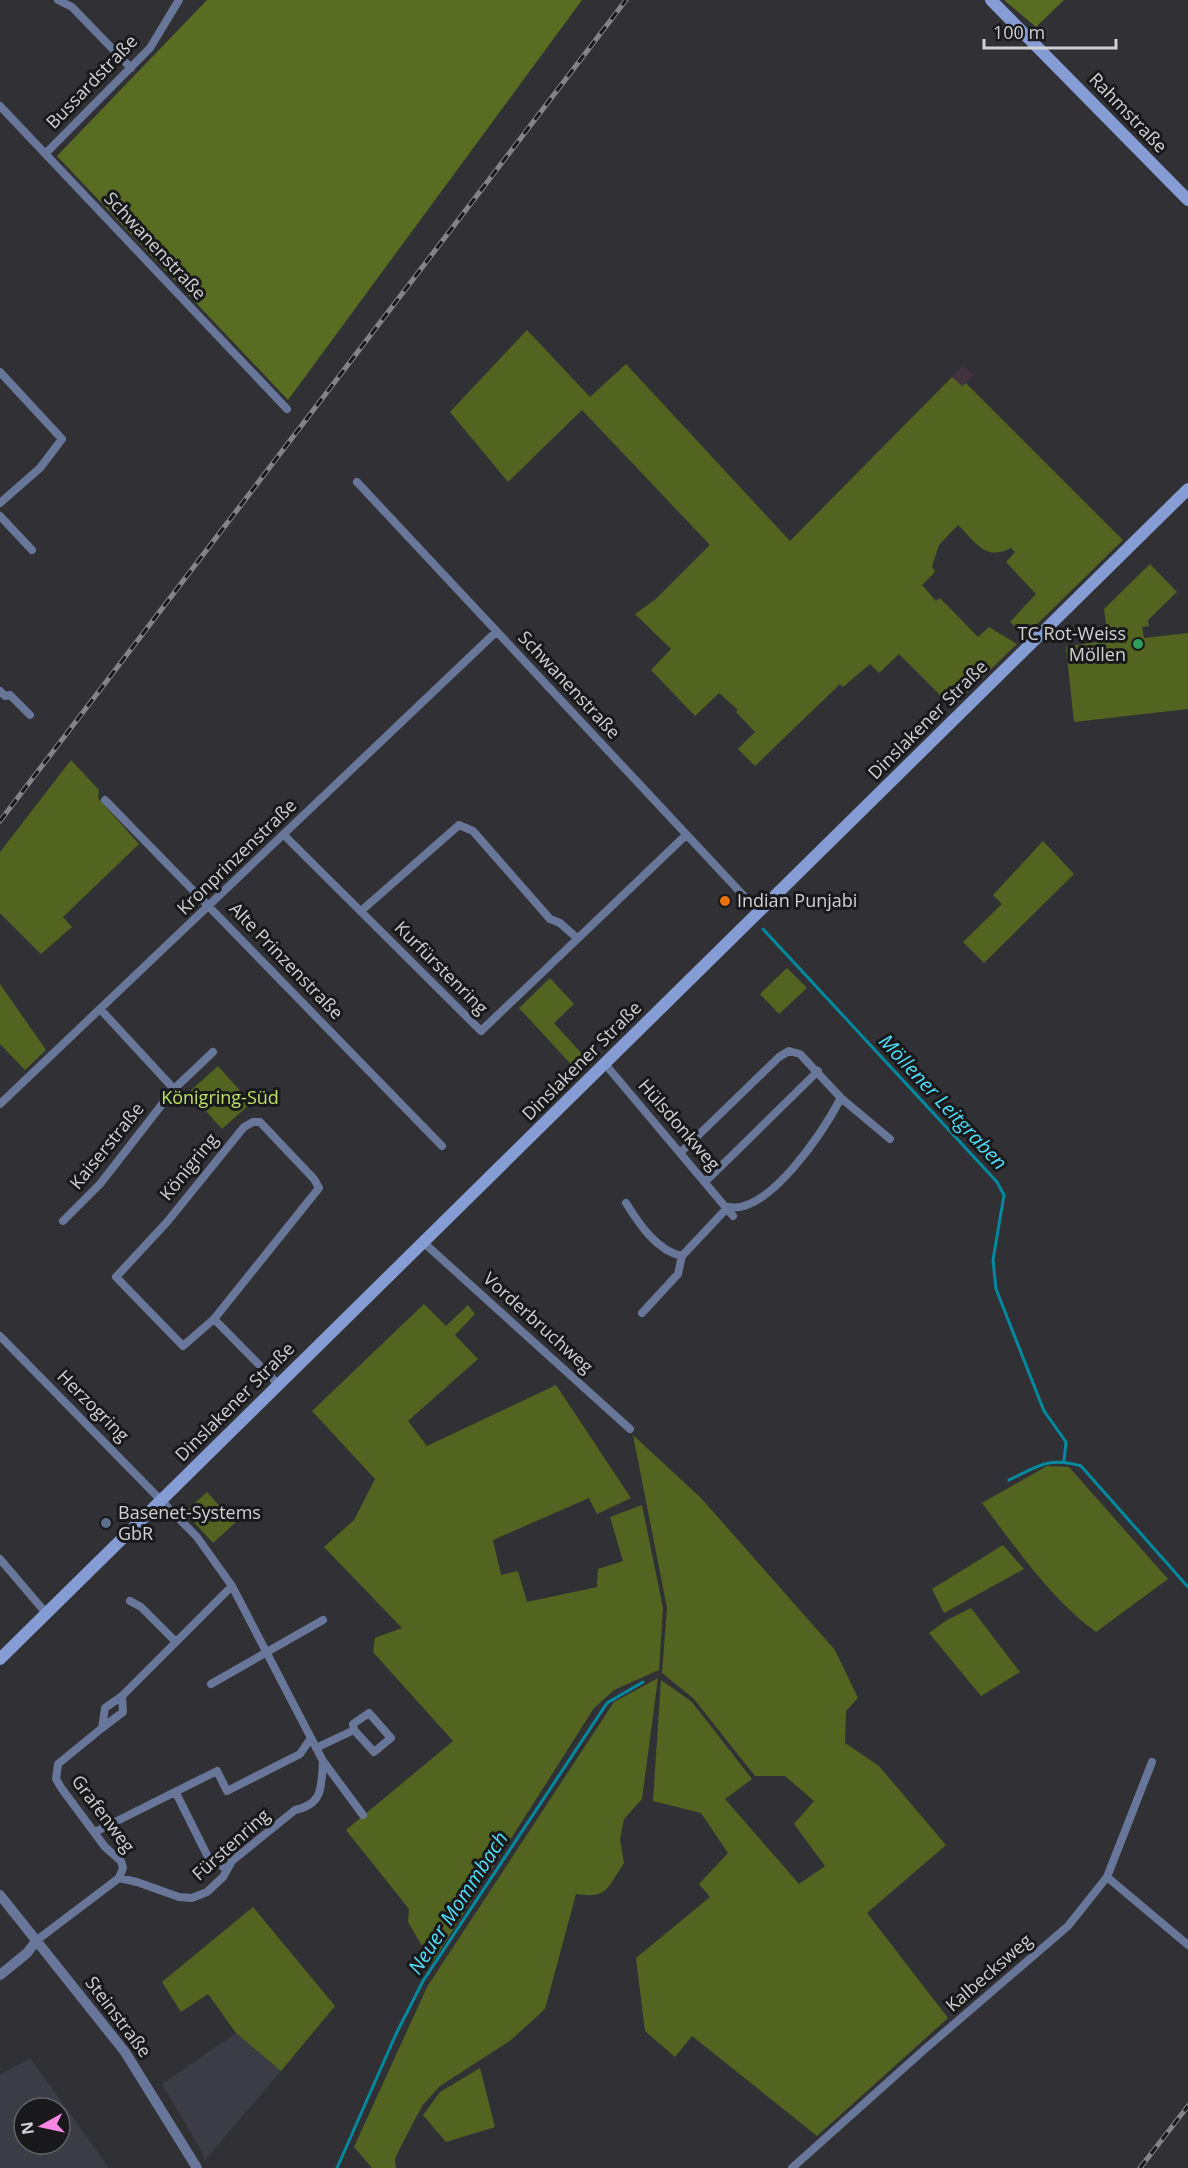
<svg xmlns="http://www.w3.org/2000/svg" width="1188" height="2168" font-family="'Open Sans',sans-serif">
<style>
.industrial{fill:#43333f}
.built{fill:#3b3c45;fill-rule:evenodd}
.green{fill:#526420}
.forest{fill:#586c22}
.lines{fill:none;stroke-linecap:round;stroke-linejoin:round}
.stream{stroke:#008a9f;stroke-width:3}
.minor{stroke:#677699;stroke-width:8}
.tertiary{stroke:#677699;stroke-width:10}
.secondary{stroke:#859dd4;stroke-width:12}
.rail-casing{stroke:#848487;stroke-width:5}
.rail{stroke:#19191b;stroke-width:3;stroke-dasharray:9;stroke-linecap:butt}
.leisure-dot{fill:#2e9e5b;stroke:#19191b;stroke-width:2}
.food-dot{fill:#e8710a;stroke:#19191b;stroke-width:2}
.service-dot{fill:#5c6f8a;stroke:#19191b;stroke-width:2}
.labels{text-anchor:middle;stroke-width:6;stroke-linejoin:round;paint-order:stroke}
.street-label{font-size:18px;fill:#d1d1d3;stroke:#19191b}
.poi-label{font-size:18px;fill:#d1d1d3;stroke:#19191b;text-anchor:start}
.park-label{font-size:18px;fill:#bee164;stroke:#19191b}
.water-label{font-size:20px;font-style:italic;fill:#4edffa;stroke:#19191b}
</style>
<rect width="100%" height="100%" fill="#313135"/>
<path class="industrial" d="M963,365L974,375L962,387L952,377Z"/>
<path class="built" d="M236,2033L281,2071L204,2161L203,2153L162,2084Z
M30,2058L109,2168H0V2075ZM24,2108H60V2144H24Z"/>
<path class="green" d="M527,330L590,397L626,364L790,541L952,377L962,386L966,383L1123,540L1025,636L1010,622L1036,594L1006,562L1015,552L1011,548C985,562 975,541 958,525L939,545L932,566L935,572L922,585L936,601L940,598L978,637L989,627L1017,644L952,707L899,654L879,673L870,664L843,687L840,684L755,766L738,749L755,732L736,712L738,710L719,693L695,716L651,670L671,649L635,614L657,598L710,545L582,410L508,482L450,412Z
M1150,564L1177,592L1148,620L1149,626L1142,627L1144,638L1188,633V709L1074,722L1066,647L1108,640L1104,609Z
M71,760L99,790L98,798L139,844L63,917L72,927L41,954L0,913V852Z
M1043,841L1074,874L984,963L963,942L1002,904L993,895Z
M787,968L807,988L779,1014L760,994Z
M550,978L574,1004L554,1023L591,1064L580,1074L519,1008Z
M0,984L46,1050L25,1070L0,1044Z
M218,1066L251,1103L222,1129L189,1092Z
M424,1304L446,1326L468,1305L475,1314L455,1335L478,1359L408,1421L427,1446L556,1385L631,1498L597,1514L589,1498L493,1540L501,1575L518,1571L527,1602L597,1587L598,1569L623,1561L610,1517L642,1505L663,1608L659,1670L614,1690L594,1708L432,1963L408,1922L409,1909L346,1830L453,1741L373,1652L375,1638L402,1628L324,1547L354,1520L375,1479L312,1411Z
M633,1435L701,1498L835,1650L858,1698L846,1711L845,1743L879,1766L946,1845L867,1913L948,2018L817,2136L692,2036L675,2057L645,2031L636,1958L710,1897L699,1884L728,1853L701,1813L653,1801L661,1680L692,1702L752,1779L725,1799L799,1884L825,1866L794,1824L814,1801L785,1776H755L694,1699L662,1673L667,1608Z
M1047,1466L1069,1467L1168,1579L1096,1632C1050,1598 1017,1549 982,1503Z
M207,1492L235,1523L213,1543L185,1512Z
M1003,1545L1024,1569L944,1613L932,1589Z
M971,1608L1020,1672L981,1696L929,1633L947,1620Z
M658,1678L642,1799L624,1819L620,1839L624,1863C607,1888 608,1899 576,1894L545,2009L511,2040L440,2086L422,2106L400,2148L395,2159L396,2168H372L354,2147L427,1987L614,1702Z
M253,1907L335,2006L281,2071L236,2033L208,1994L181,2012L162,1982Z
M480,2068L495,2127L446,2142L423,2115L440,2092Z"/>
<path class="forest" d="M207,0H582L288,400L57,156Z
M1004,0H1064L1036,27Z"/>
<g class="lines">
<path class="stream" d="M763,929L997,1182L1004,1195L993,1260L996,1289L1044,1411L1066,1442L1064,1461
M1009,1480C1037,1467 1049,1456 1081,1466L1188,1587
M337,2168L396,2034L423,1981L607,1703L643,1682"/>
<path class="minor" d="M58,0L72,7L131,68
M0,106L287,409
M46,153L150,48L179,0
M0,372L62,439L40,468L0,503
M357,482L757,910
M0,516L32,550
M0,691L5,696L10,695L30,715
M105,800L442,1146
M284,835L481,1031L686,835
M361,911L459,825L473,831L550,919L560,923L577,938
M101,1010L174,1089
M605,1064L733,1216
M0,1104L496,632
M681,1152L779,1057L789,1051L800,1054L841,1098L890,1139
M706,1181L818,1071
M626,1203C639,1224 657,1251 682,1256L728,1207C769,1215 824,1130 841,1098
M63,1221L100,1184L174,1089L213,1052
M423,1242L630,1429
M642,1313L678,1274L682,1256
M214,1319L319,1188L314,1179L260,1122H253L244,1127L167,1222L116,1277L183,1346L214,1319L279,1385
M0,1336L197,1537L232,1586L323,1761
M0,1559L46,1613
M130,1601L141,1607L175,1641
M211,1684L323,1620
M102,1728L123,1712L122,1696
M316,1748L354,1730L353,1724L369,1713L391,1738L374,1752L354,1730
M176,1793L209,1859L227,1869
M95,1832L217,1771L227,1791L300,1754L311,1738
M1107,1877L1188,1945
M119,1878L123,1868L121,1861L105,1847L62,1789L56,1779L58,1764L102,1728L105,1708L122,1696L232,1586
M37,1940L119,1878L137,1882L179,1897L192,1898L207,1892L223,1877L232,1861L295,1810C324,1804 321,1786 323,1761L363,1815
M792,2168L925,2049L1068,1926L1107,1877L1152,1762"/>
<path class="tertiary" d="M0,1895L125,2052L197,2168
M0,1975L27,1953L37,1940"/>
<path class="secondary" d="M991,0L1188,200
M0,1659L1188,489"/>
<defs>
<path id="rail" d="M0,821L626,0
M1140,2168L1188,2106"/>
</defs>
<use href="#rail" class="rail-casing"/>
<use href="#rail" class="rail"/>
</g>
<circle class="leisure-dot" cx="1138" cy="644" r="6"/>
<circle class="food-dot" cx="725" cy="901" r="6"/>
<circle class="service-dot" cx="106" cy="1523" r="6"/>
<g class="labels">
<g class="street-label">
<text transform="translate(92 82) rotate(-46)" y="6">Bussardstraße</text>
<text transform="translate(1128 113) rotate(46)" y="6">Rahmstraße</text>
<text transform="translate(155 246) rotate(47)" y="6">Schwanenstraße</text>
<text transform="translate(569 685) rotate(47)" y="6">Schwanenstraße</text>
<text transform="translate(928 720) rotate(-45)" y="6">Dinslakener Straße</text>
<text transform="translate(237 857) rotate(-44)" y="6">Kronprinzenstraße</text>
<text transform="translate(286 961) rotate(46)" y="6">Alte Prinzenstraße</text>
<text transform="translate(441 968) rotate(45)" y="6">Kurfürstenring</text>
<text transform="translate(582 1061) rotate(-45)" y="6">Dinslakener Straße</text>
<text transform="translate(679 1125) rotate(49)" y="6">Hülsdonkweg</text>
<text transform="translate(107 1146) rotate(-51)" y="6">Kaiserstraße</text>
<text transform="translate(189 1167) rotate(-51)" y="6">Königring</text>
<text transform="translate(538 1323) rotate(42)" y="6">Vorderbruchweg</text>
<text transform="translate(235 1402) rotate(-45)" y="6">Dinslakener Straße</text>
<text transform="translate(93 1406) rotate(45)" y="6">Herzogring</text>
<text transform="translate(103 1814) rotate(53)" y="6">Grafenweg</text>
<text transform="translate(231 1845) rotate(-42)" y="6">Fürstenring</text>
<text transform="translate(989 1973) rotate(-41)" y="6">Kalbecksweg</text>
<text transform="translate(118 2017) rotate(53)" y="6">Steinstraße</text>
</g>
<g class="poi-label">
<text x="1126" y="640" text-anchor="end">TC Rot-Weiss<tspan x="1126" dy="21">Möllen</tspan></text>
<text x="737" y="907">Indian Punjabi</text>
<text x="118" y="1519">Basenet-Systems<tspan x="118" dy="21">GbR</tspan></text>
</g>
<g class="park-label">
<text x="220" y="1104">Königring-Süd</text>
</g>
<g class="water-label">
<text transform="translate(943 1102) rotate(47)" y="7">Möllener Leitgraben</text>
<text transform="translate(458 1903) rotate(-57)" y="7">Neuer Mommbach</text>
</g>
</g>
<g transform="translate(42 2126) rotate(262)"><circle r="28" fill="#19191b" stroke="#636365" stroke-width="1.5"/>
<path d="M0-4.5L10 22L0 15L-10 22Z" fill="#fb87e5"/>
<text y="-9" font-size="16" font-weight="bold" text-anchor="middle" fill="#d1d1d3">N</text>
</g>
<path d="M984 39v9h132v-9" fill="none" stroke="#d1d1d3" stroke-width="3"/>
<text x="993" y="39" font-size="18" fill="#d1d1d3" stroke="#19191b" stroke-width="4.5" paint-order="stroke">100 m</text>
</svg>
